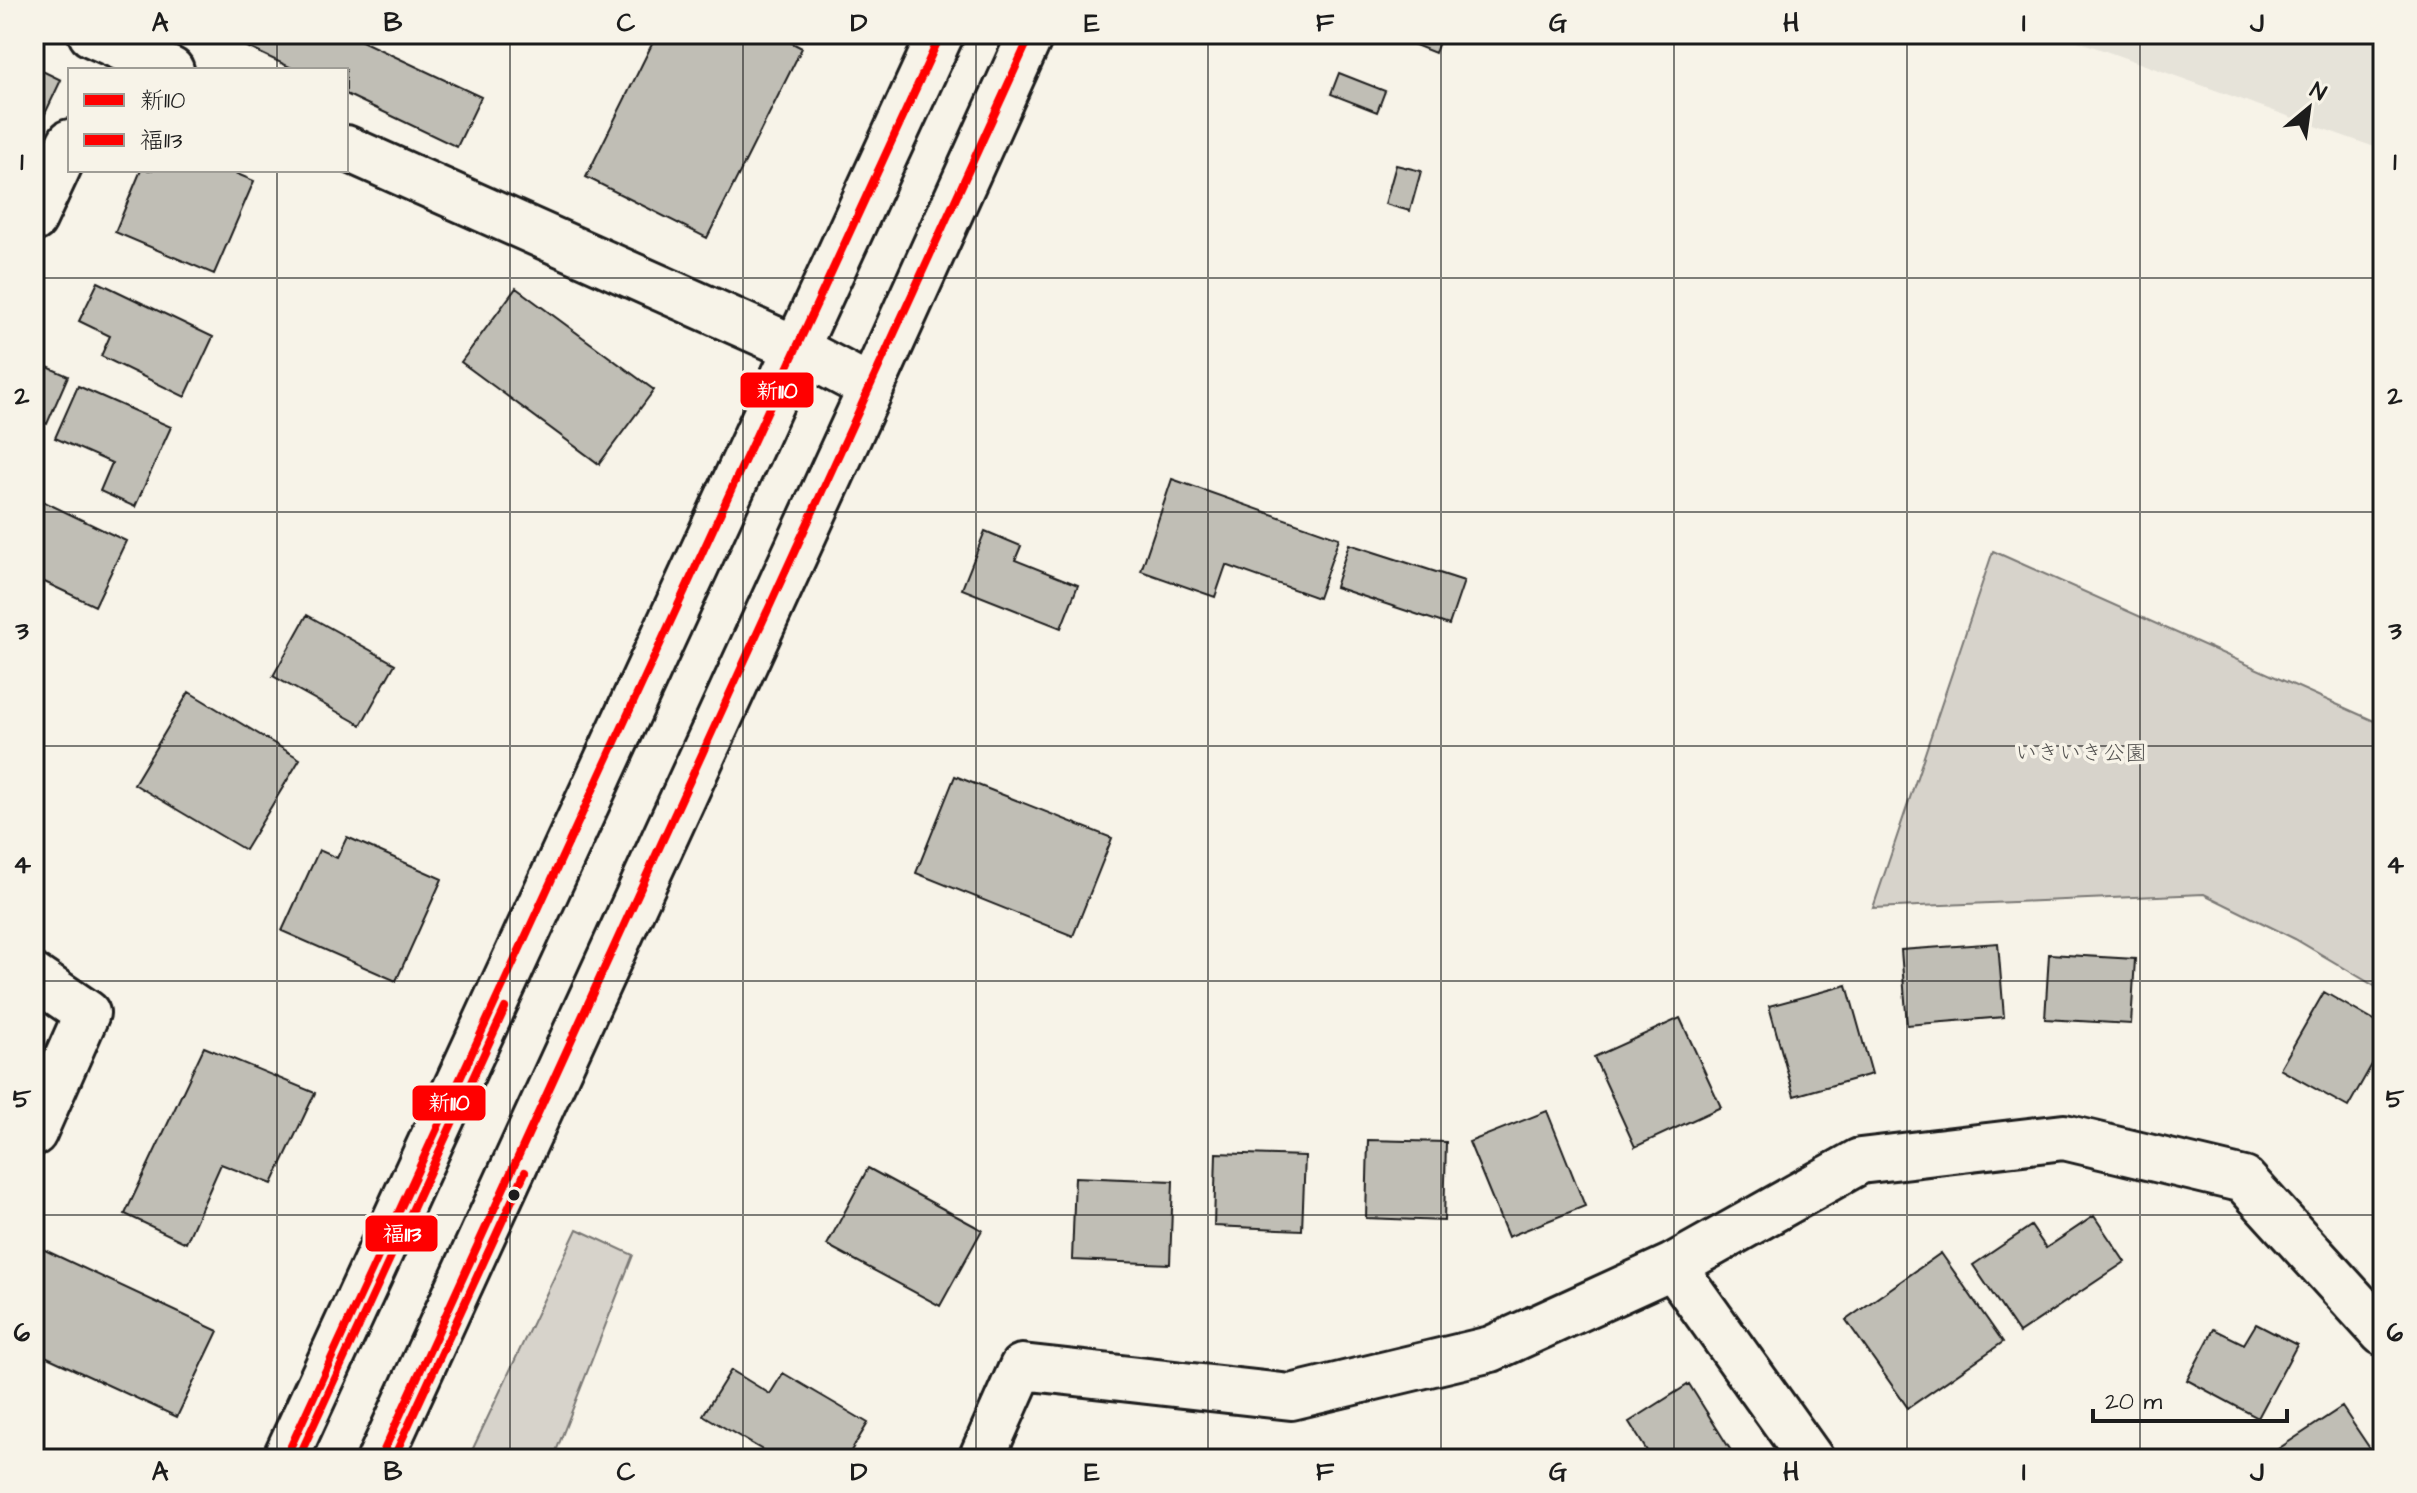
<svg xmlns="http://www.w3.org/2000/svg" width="2417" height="1493" font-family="'Architects Daughter','Klee One',sans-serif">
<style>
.built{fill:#e6e3d9}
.green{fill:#d7d3cb;stroke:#7a7874;stroke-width:2}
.building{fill:#c0beb5;stroke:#1c1c1c;stroke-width:2}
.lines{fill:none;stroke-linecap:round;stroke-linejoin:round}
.minor-casing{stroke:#1c1c1c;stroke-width:50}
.minor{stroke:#f7f3e8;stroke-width:44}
.bus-1-casing{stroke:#f7f3e8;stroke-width:14}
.bus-2-casing{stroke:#f7f3e8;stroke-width:14}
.bus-1{stroke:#f00;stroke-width:8}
.bus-2{stroke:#f00;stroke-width:8}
.grid{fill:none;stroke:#1c1c1c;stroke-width:2;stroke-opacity:0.55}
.bus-dot{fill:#1c1c1c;stroke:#f7f3e8;stroke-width:3}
.labels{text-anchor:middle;stroke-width:7;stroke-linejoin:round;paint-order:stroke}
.park-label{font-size:22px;fill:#545351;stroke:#f7f3e8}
.line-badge{stroke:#f7f3e8;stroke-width:3}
.badge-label{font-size:22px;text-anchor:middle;font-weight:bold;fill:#fff}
.neatline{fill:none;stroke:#1c1c1c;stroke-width:3}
.grid-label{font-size:26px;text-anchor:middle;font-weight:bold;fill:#1c1c1c}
</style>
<rect width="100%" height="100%" fill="#f7f3e8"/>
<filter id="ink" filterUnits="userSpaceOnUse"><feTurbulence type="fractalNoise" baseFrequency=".0125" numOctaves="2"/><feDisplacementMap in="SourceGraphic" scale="16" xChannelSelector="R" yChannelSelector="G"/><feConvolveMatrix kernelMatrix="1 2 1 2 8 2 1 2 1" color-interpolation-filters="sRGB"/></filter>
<g filter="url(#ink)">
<path class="built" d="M2058,34H2383V150Z"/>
<path class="green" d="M1993,551L2383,725V991L2295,939L2204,894L1873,908Z
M577,1229L633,1255L553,1459H468Z"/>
<path class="building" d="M220,34H347L481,97L457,147L346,94V70H296Z
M657,34H775L802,48L707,238L586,177Z
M1388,34H1442L1435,53Z
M34,67L61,80L34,137Z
M1339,73L1385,91L1377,112L1331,94Z
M1396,165L1421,171L1410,211L1385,204Z
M141,170H228L254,181L214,274L115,232Z
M98,282L213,337L185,397L101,356L110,336L79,321Z
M516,288L654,390L599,464L461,362Z
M34,361L68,376L47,424L34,418Z
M78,386L171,427L135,507L100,491L112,463L55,438Z
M1172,479L1339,538L1318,598L1226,565L1215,597L1141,571Z
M34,497L126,541L95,606L34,577Z
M985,531L1021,546L1015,560L1078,585L1061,628L962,589Z
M1349,544L1464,581L1449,625L1335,587Z
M307,615L395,664L361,725L273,676Z
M189,692L300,759L245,850L134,784Z
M955,776L1112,838L1073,936L916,873Z
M347,837L442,879L396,981L282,931L319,850L337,858Z
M1998,943L2004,1017L1907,1025L1901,950Z
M2049,954L2135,959L2131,1024L2045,1019Z
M1847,985L1872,1074L1794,1096L1769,1006Z
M2324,992L2383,1026V1045L2348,1107L2280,1069Z
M1680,1018L1721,1107L1635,1147L1594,1057Z
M204,1047L315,1093L272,1184L221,1164L186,1243L125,1214Z
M1547,1111L1585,1206L1508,1237L1469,1142Z
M1368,1140L1446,1142L1444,1221L1366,1218Z
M1216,1153L1305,1156L1302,1230L1214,1226Z
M868,1168L982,1230L940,1306L827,1245Z
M1075,1177L1173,1181L1170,1264L1072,1260Z
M2094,1216L2125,1262L2019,1333L1973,1265L2031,1226L2046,1248Z
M34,1245L218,1331L177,1417L34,1351Z
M1941,1253L2003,1342L1908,1408L1846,1320Z
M2256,1324L2297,1345L2258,1418L2187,1380L2214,1329L2244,1344Z
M731,1370L770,1394L783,1373L868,1423L846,1459H778L703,1415Z
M1689,1384L1733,1454L1725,1459H1652L1629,1422Z
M2342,1407L2377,1459H2285L2278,1449Z
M1574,1448L1577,1459H1539Z"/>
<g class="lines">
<defs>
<path id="minor" d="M91,34L171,70
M346,148L795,348L871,388
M34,219L70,142
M34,977L87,1013L34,1133
M1673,1266L1811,1459
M285,1459L941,34
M380,1459L871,388L1031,34
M981,1459L1022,1367L1291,1397L1491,1349L1673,1266L1860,1161L2064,1137L2244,1180L2383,1333"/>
</defs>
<use href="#minor" class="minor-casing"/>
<use href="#minor" class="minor"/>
<defs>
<path id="bus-1" d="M285,1459L941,34
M380,1459L1031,34"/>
<path id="bus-2" d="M298,1459L505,1008
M393,1459L525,1172"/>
</defs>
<use href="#bus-1" class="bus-1-casing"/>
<use href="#bus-2" class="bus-2-casing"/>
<use href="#bus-1" class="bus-1"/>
<use href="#bus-2" class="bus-2"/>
</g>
</g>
<path class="grid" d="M277,34V70M510,34V1459M743,34V1459M976,34V1459M1208,34V1459M1441,34V1459M1674,34V1459M1907,34V1459M2140,34V1459M277,170V1459M34,278H2383M34,512H2383M34,746H2383M34,981H2383M34,1215H2383"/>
<circle class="bus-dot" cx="514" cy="1195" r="7"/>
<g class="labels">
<g class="park-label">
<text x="2081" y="760">いきいき公園</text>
</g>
</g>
<g class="line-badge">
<rect x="739" y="371" width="76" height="38" rx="8" fill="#f00"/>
<rect x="411" y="1084" width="76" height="38" rx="8" fill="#f00"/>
<rect x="364" y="1214" width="75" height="39" rx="8" fill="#f00"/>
</g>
<g class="badge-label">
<text x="777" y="398">新110</text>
<text x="449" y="1110">新110</text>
<text x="402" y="1241">福113</text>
</g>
<rect width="2417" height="1493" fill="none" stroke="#f7f3e8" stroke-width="88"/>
<rect x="68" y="68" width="280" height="104" fill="#f7f3e8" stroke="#9f9d96" stroke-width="2"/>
<rect x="84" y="94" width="40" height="12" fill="#ff0000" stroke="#9f9d96" stroke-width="2"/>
<text x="140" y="108" font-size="24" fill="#1c1c1c">新110</text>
<rect x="84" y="134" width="40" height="12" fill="#ff0000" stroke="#9f9d96" stroke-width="2"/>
<text x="140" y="148" font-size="24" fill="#1c1c1c">福113</text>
<g transform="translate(2309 108) rotate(29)" stroke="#f7f3e8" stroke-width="6" paint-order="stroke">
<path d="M0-6L14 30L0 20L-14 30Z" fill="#1c1c1c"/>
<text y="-12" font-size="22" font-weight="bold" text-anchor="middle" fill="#1c1c1c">N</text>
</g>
<path d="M2093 1409v12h194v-12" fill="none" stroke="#1c1c1c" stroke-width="4"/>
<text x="2105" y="1409" font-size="24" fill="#1c1c1c" stroke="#f7f3e8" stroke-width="6" paint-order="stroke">20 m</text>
<rect x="44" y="44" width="2329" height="1405" class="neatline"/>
<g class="grid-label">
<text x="160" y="31">A</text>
<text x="393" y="31">B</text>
<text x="626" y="31">C</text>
<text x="859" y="31">D</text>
<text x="1092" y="31">E</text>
<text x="1325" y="31">F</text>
<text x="1558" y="31">G</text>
<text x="1791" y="31">H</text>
<text x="2024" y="31">I</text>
<text x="2257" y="31">J</text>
<text x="22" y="170">1</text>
<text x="2395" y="170">1</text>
<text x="22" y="404">2</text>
<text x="2395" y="404">2</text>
<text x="22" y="639">3</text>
<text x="2395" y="639">3</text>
<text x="22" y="873">4</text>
<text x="2395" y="873">4</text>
<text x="22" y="1107">5</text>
<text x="2395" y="1107">5</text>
<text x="22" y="1341">6</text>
<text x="2395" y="1341">6</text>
<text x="160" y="1480">A</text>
<text x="393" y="1480">B</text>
<text x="626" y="1480">C</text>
<text x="859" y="1480">D</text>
<text x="1092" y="1480">E</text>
<text x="1325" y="1480">F</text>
<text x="1558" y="1480">G</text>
<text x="1791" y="1480">H</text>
<text x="2024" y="1480">I</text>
<text x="2257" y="1480">J</text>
</g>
</svg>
